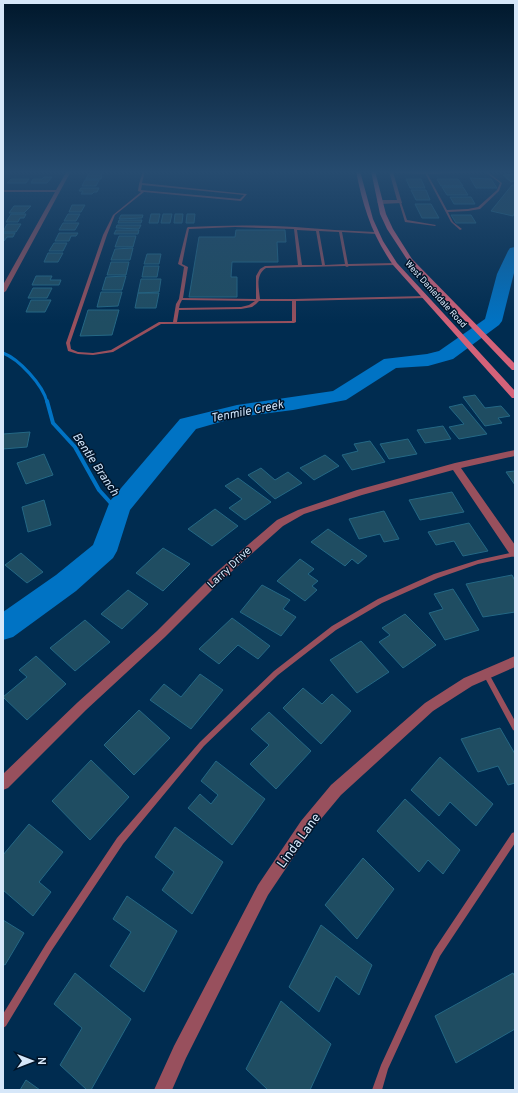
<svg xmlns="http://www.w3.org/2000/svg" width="518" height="1093" font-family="Overpass,sans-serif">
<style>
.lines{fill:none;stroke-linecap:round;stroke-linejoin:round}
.stream-far1{stroke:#0073c4;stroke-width:3}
.stream{stroke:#0073c4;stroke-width:4}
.river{fill:#0073c4;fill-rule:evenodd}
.building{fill:#1f4d62;stroke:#246885}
.service{fill:#98505d;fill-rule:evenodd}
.minor{fill:#98505d;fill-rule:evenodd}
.tertiary{fill:#98505d;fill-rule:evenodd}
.secondary{fill:#d46279;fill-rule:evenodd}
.labels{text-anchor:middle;stroke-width:3;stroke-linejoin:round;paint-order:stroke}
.far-street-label{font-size:9px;fill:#d6e7f9;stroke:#011428}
.street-label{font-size:11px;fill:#d6e7f9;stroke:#011428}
.water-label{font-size:12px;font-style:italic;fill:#cee2f8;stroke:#011428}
.near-street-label{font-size:13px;fill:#d6e7f9;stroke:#011428}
</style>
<rect width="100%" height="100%" fill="#002c50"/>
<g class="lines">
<path class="stream-far1" d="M3,353C19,359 43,385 47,402"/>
<path class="stream" d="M47,401L53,423L75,447L99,490L118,511"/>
<path class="river" d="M515,247V269L502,321L499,325L453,359L428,366L396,368L346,400L293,410L238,417L196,429L130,510L117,551L113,558L76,591L13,637L3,640V612L56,575L93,545L110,501L180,419L237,405L333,391L384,359L427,354L439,351L485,319L497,274L508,251L510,248Z"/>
</g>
<path class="building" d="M89,173H102L101,176H102L101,179H86Z
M515,174V181L511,182L503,175Z
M44,177H52L47,183H31L33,179H42Z
M470,178L491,179L497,188H476Z
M11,179H29L26,183H7Z
M406,179H421L425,188H410Z
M437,179H458L463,186H441Z
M85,180H99L96,186H82Z
M512,185H515V212L513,216L491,211Z
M442,187H463L468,195H447Z
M81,188H99L97,192H94L92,194H81L83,191H79Z
M411,190H426L430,200H416Z
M450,197H471L475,204H454Z
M415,204H431L439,218H422Z
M72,205H85L81,212H69Z
M14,206H31L24,213H9Z
M11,214H26L24,218H20L18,222H6Z
M68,214H80L76,221H64Z
M151,214H160L158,223H149Z
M163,214H172L170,223H161Z
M175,214H183L182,223H174Z
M187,214H195L194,223H186Z
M121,215H143L142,218L119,219Z
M451,215H471L476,223H456Z
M119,220H142L141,223H118Z
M63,223H79L75,230H59Z
M7,224H21L16,232H3Z
M117,225H141L139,229L116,228Z
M116,230H139L138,234H114Z
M236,230H285L286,242H277L278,262H232L231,277H237V297H189L199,237H235Z
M3,233H15L13,237H7L4,241Z
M59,233H78L76,236H71L69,241H55Z
M119,236H136L133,247H115Z
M54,243H67L63,251H49Z
M133,248L130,260H111L115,249Z
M48,253H63L58,262H44Z
M147,254H161L159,264H144Z
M111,262H129L126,275H107Z
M144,266H159L157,277H142Z
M36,276H52L50,280H61L59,285H32Z
M126,276L122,290H102L106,277Z
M141,279H161L159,292L138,293Z
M33,288H52L47,298H28Z
M101,292H122L118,306L97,307Z
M138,293H159L156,308H135Z
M31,300H51L45,312H26Z
M88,310H119L112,335L80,336Z
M475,395L485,408L501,406L510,416L498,418L502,423L485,426L463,397Z
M462,404L487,434L459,439L449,427L464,424L449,407Z
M443,426L451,439L425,443L417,430Z
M30,432L27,447L3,449V434Z
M408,439L417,454L389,459L380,444Z
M370,441L385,462L352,470L342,455L358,451L354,444Z
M44,454L53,475L26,484L17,463Z
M325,455L339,466L314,480L300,468Z
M261,468L275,480L288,472L302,483L275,499L248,475Z
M515,471V485L506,472Z
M238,478L271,502L245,520L229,508L242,499L225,486Z
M452,492L464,512L420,520L409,500Z
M44,500L51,525L28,532L22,507Z
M215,509L238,526L212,546L188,529Z
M384,511L399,539L384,542L380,534L359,539L349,519Z
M469,523L488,551L463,556L454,541L436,545L428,532Z
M328,529L367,556L358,564L352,559L345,566L311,542Z
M163,548L190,564L163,591L136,573Z
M21,553L43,572L27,583L5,565Z
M300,559L314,569L308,574L318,581L312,586L317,590L305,601L277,581Z
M512,575L515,581V612L483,617L466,584Z
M262,585L290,600L283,609L296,617L281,636L240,612Z
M453,589L479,630L445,640L429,613L443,609L434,594Z
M128,590L148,604L122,629L101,614Z
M405,614L436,645L403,668L379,642L390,635L382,628Z
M232,618L270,646L258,659L238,645L219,664L199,649Z
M85,620L110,642L75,671L50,648Z
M361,641L389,672L357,693L330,660Z
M36,656L66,684L27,720L3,697L27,677L19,670Z
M200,674L223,690L191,729L150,700L164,684L181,697Z
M303,688L322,704L332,694L351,711L321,744L283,708Z
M139,710L170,738L134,775L104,745Z
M269,712L311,751L276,789L250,764L269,745L251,729Z
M500,728L515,754V783L508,785L498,766L478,772L461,739Z
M440,757L493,804L476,826L450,802L439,816L411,790Z
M91,760L129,797L90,840L52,801Z
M216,761L265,799L232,845L188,808L200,794L211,804L218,795L201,781Z
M405,799L460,850L443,874L428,860L419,872L377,831Z
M29,824L63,852L39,882L51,892L33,916L3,890V855Z
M175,827L223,862L192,914L162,890L174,872L155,857Z
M363,858L394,889L357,939L325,905Z
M127,896L177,931L144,992L110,966L131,932L113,919Z
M3,920L24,933L5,965L3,964Z
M321,925L372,965L359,995L336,976L319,1012L289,987Z
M75,973L131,1019L91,1090H87L60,1065L82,1028L54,1004Z
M513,973L515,977V1029L456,1063L435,1016Z
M281,1001L331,1044L310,1090H268L246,1069Z
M26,1080L40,1090H20Z"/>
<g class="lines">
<path class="service" d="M143,171H145L142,183L247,194L241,201L144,192L115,215L107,235L70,343L71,349L78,352L93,353L111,350L159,322H173L176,304L179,299L184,267L178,264L187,228L188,227C224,225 260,225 295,227C321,229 348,231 375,232H376V234L342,232L348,264L395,263L397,264L395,265L349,266L347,267L345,266L266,268C255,275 259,288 260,299H294L425,296L427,297L425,298L296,301V322L294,323L161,324L113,352L93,355L78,354L68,351L66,343L103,235L113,215L141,192L138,191L139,184ZM142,185L244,195L240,199L141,190ZM235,227L294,229L298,265L265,266L260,269L256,276V299L183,298L188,267L182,264L189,229ZM297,230L316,231L322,265H302ZM319,231L339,232L345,264L325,265ZM182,300L255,301L249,305L241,307L179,308L180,304ZM259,301H292V321L177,322L179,310L241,309L252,307L256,304Z
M484,171H486L502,183L499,191L480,209L468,211L448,212L453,222L462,229L460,230L451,222L425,173L426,172L427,173L447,210L468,209L478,207L497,190L500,183Z
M400,201L401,202L407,220L436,225L435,226L405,222L399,202Z
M515,552V556L478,564L438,578L382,603L336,630L278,675L204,746L123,844L52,950L6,1026L3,1028V1014L46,944L117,838L200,742L274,671L332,626L378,599L434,574L478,560Z
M486,671L488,672L515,721V731L513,730L484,676L483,674L484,672Z
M515,832V843L440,956L388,1069L382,1090H372L381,1065L434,950L512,833Z"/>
<path class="minor" d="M67,171H71L6,291L3,293V285L55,192H3V190H56Z
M389,171L393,172L402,203L380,204L377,202L380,200H397Z
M515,450V456L461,468L515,545V557L511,556L453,470L362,495L304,514L283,526L221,581L165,637L86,710L8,788L3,790V774L78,702L157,631L213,575L277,520L298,510L357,490L455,463Z
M515,656V667L472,686L433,711L341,795L311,831L268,895L186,1058L172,1090H154L174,1046L258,885L301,821L331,785L425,703L464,678Z"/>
<path class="tertiary" d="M375,171H491L489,172L426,174L377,172Z"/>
<path class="secondary" d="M356,171H360L373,219L383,241L397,263L515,391V398H512L393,265C372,235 363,207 356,171Z
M371,171H375L386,214L393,229L412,259L515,364V370H512L408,261L387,229L380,214Z"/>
</g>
<linearGradient id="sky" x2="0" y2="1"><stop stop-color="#00182c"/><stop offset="0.53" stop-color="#264b6f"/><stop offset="1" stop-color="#264b6f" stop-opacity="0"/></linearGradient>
<rect width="518" height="324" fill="url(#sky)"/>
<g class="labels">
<g class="far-street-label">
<text transform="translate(436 294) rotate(48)" y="3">West Danieldale Road</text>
</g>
<g class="street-label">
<text transform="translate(229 567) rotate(-43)" y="4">Larry Drive</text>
</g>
<g class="water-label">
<text transform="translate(247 411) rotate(-11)" y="4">Tenmile Creek</text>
<text transform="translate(96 464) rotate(56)" y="4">Bentle Branch</text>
</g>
<g class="near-street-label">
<text transform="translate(298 840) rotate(-54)" y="5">Linda Lane</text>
</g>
</g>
<rect width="518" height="1093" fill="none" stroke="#d6e7f9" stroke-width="8"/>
<g transform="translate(32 1061) rotate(90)" stroke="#011428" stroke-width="3" paint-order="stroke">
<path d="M0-3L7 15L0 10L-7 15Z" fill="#d6e7f9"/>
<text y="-6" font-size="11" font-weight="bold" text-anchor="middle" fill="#d6e7f9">N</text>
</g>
</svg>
